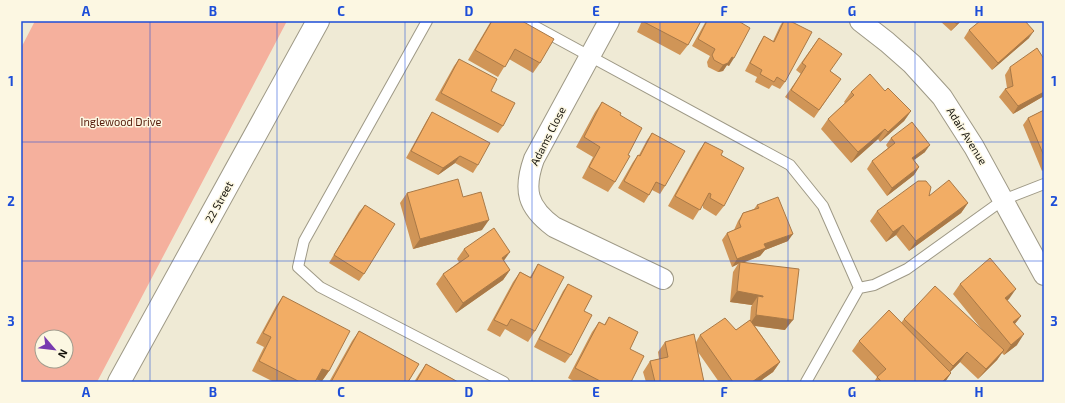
<svg xmlns="http://www.w3.org/2000/svg" width="1065" height="403" font-family="'Exo 2',sans-serif">
<style>
.green{fill:#f5b09d;fill-rule:evenodd}
.lines{fill:none;stroke-linecap:round;stroke-linejoin:round}
.service-casing{stroke:#9e9986;stroke-width:12}
.minor-casing{stroke:#9e9986;stroke-width:22}
.secondary-casing{stroke:#9e9986;stroke-width:24}
.service{stroke:#fff;stroke-width:10}
.minor{stroke:#fff;stroke-width:20}
.secondary{stroke:#fff;stroke-width:22}
.wall{fill:#d09557}
.shaded-wall{fill:#a97947}
.building{fill:#f2ad65;stroke:#a97947}
.grid{fill:none;stroke:#1d4ed8;stroke-width:1;stroke-opacity:0.55}
.labels{text-anchor:middle;stroke-width:3;stroke-linejoin:round;paint-order:stroke}
.park-label{font-size:11px;fill:#551b0b;stroke:#fcf7e2}
.street-label{font-size:11px;fill:#18160f;stroke:#fcf7e2}
.neatline{fill:none;stroke:#1d4ed8;stroke-width:1.5}
.grid-label{font-size:13px;text-anchor:middle;font-weight:bold;fill:#1d4ed8}
</style>
<rect width="100%" height="100%" fill="#efead5"/>
<path class="green" d="M35,21H287L97,382H21V48ZM42,337H66V361H42Z"/>
<g class="lines">
<defs>
<path id="service" d="M427,21L304,241L298,267L320,287L504,382
M525,21L790,165L823,206L859,288
M859,288L874,285L907,269L1003,200L1044,184
M806,382L859,288"/>
<path id="minor" d="M609,21L534,159C523,190 527,207 554,227L663,279
M860,21L887,42L912,64L942,97L974,147L1044,275"/>
<path id="secondary" d="M119,382L318,21"/>
</defs>
<use href="#service" class="service-casing"/>
<use href="#minor" class="minor-casing"/>
<use href="#secondary" class="secondary-casing"/>
<use href="#service" class="service"/>
<use href="#minor" class="minor"/>
<use href="#secondary" class="secondary"/>
</g>
<path class="wall" d="M491,21H522L540,63L533,73L509,59L498,77L468,60Z
M642,21H701L688,45L680,55L637,32Z
M706,21H741L729,66L727,65L723,71L718,72L708,67L707,62L710,56L692,46Z
M783,21H790L785,82L780,89L772,85L769,89L755,82L757,77L745,71L759,44L764,36L773,41L780,26Z
M940,21H961L951,31Z
M969,30L1029,38L992,70L964,38Z
M819,38L830,71L841,79L814,118L785,97L801,74L796,70Z
M459,59L491,91L503,126L498,133L435,100L454,66Z
M1044,59V96L1013,114L999,97L1005,89L1007,88L1005,75L1010,67Z
M885,91L911,111L904,121L880,142L878,139L851,163L821,129L828,119L845,103L844,102L851,92Z
M602,102L620,115L628,155L615,182L608,192L582,178L593,157L576,147L595,112Z
M1044,110V170L1042,171L1023,125L1028,118Z
M432,112L478,165L473,173L455,163L438,175L406,158L427,120Z
M652,133L665,186L660,194L652,190L644,203L618,188L633,162L638,155H639L647,140Z
M891,138L925,152L914,160L919,167L914,175L887,196L867,169L872,161L888,148L886,145Z
M705,142L721,155L724,206L716,216L703,208V204L693,220L668,206L698,152Z
M407,193L463,197L482,230L413,249L400,203Z
M929,196L968,203L961,213L909,251L896,235L886,242L870,221L877,211Z
M365,205L364,274L359,281L329,263L359,212Z
M757,205L788,241L765,250L760,256L743,262L785,330L755,326L780,362L773,372L759,382H719L698,352L704,382H646L643,372L650,361L659,359L658,352L665,342H696L700,335L736,330L750,320L751,307L752,305L730,302L733,272L738,264L732,267L722,240L727,233L734,230L738,221L743,213L754,209Z
M464,249L504,261L510,270L503,280L456,313L436,284L443,274L459,262L457,259Z
M538,264L535,331L528,342L505,329L500,337L487,330L513,282L520,272L530,277Z
M568,284L584,311L571,355L565,363L534,347L563,291Z
M960,284L1009,299L1007,300L1021,316L1015,324L1017,345L1004,355L1002,353L997,360L978,379L960,362L950,372L951,373L945,382H874L877,377L852,351L859,341L901,323L904,319L983,331L953,294Z
M283,296L329,371L322,381L316,380L315,382H274L252,371L264,347L256,343L276,306Z
M609,317L630,349L631,382H575L568,378L592,332L599,322L604,325Z
M359,331L408,382H329L352,341Z
M426,364L458,382H414L419,374Z"/>
<path class="shaded-wall" d="M959,21H961L951,31L957,24Z
M1034,31L1029,38L992,70L998,63Z
M732,57L734,58L729,66L727,65L723,71L718,72L723,65Z
M1044,92V96L1013,114L1018,106Z
M911,111L904,121L880,142L888,132Z
M885,129L878,139L851,163L858,152Z
M930,145L925,152L907,165L912,158Z
M460,156L455,163L438,175L443,168Z
M919,167L914,175L887,196L892,188Z
M968,203L961,213L909,251L916,241Z
M489,220L482,230L413,249L420,239Z
M903,225L896,235L886,242L893,232Z
M793,234L788,241L765,250L760,256L740,264V262L738,264L732,267L737,259L764,244Z
M510,252L503,262L502,258Z
M510,270L503,280L456,313L463,303Z
M1016,289L1009,299L998,308L1005,298Z
M737,291L763,296L758,303V296L752,305L730,302Z
M756,315L793,320L785,330L749,325Z
M1021,316L1013,326V322Z
M1024,334L1017,345L1004,355L1011,345Z
M1004,350L997,360L978,379L986,369Z
M967,352L960,362L946,376L953,366Z
M780,362L773,372L759,382H752Z
M322,369L329,371L322,381L315,379Z
M951,373L945,382H942Z"/>
<path class="building" d="M492,21H522L554,39L540,63L515,49L505,67L475,50Z
M644,21H701L688,45L644,22Z
M707,21H741L740,22L750,28L734,58L732,57L728,63L723,65L714,60L712,55L715,49L698,39Z
M784,21H790L812,32L785,82L777,77L774,82L760,74L762,70L750,63L764,36L774,42Z
M953,21H959L957,24Z
M980,21H1025L1034,31L998,63L969,30Z
M819,38L842,54L830,71L841,79L819,110L791,90L806,66L802,63Z
M1037,48L1044,59V92L1018,106L1005,89L1013,86L1010,67Z
M459,59L497,79L491,91L515,103L503,126L441,93Z
M870,74L885,91L888,88L911,111L888,132L885,129L858,152L828,119L854,95L851,92Z
M602,102L621,113L620,115L642,128L628,155L630,156L615,182L589,167L600,147L584,137Z
M1044,110V156L1028,118Z
M432,112L490,143L478,165L460,156L443,168L411,151Z
M912,122L930,145L912,158L919,167L892,188L872,161L895,143L891,138Z
M652,133L685,151L665,186L656,182L649,195L624,181L638,155L640,156Z
M705,142L723,151L721,155L744,168L724,206L710,198L711,194L709,193L700,210L675,196Z
M458,179L463,197L481,192L489,220L420,239L407,193Z
M949,180L968,203L916,241L903,225L893,232L877,211L918,181H926L931,187L929,196Z
M778,197L793,234L764,244L766,248L737,259L727,233L741,227L739,222L743,213L759,208L757,205Z
M365,205L395,224L364,274L334,255Z
M494,228L510,252L502,258L510,270L463,303L443,274L469,256L464,249Z
M990,258L1016,289L1005,298L1021,316L1013,322L1024,334L1011,345L960,284Z
M740,262L799,269L793,320L756,315L758,296L763,297V296L737,291Z
M538,264L564,277L535,331L511,319L507,326L494,320L520,272L531,278Z
M568,284L592,296L584,311L592,315L571,355L539,339Z
M935,286L1004,350L986,369L967,352L953,366L904,319Z
M283,296L350,331L329,371L322,369L315,382H300L259,361L271,337L263,333Z
M889,310L951,373L942,382H882L877,377L886,369L859,341Z
M609,317L638,332L630,349L644,356L631,382H602L575,368L599,322L605,325Z
M725,318L736,330L750,320L780,362L752,382H733L700,335Z
M359,331L419,364L408,382H331Z
M694,334L704,382H655L650,361L668,357L665,342Z
M426,364L458,382H416Z"/>
<path class="grid" d="M150,21V382M277,21V382M405,21V382M532,21V382M660,21V382M788,21V382M915,21V382M21,142H1044M21,261H1044"/>
<g class="labels">
<g class="park-label">
<text x="121" y="126">Inglewood Drive</text>
</g>
<g class="street-label">
<text transform="translate(548 136) rotate(-63)" y="4">Adams Close</text>
<text transform="translate(967 136) rotate(58)" y="4">Adair Avenue</text>
<text transform="translate(219 202) rotate(-61)" y="4">22 Street</text>
</g>
</g>
<rect width="1065" height="403" fill="none" stroke="#fcf7e2" stroke-width="44"/>
<g transform="translate(54 349) rotate(118)"><circle r="19" fill="#fcf7e2" stroke="#a19d8e"/>
<path d="M0-3L7 15L0 10L-7 15Z" fill="#783aaf"/>
<text y="-6" font-size="11" font-weight="bold" text-anchor="middle" fill="#18160f">N</text>
</g>
<rect x="22" y="22" width="1021" height="359" class="neatline"/>
<g class="grid-label">
<text x="86" y="16">A</text>
<text x="213" y="16">B</text>
<text x="341" y="16">C</text>
<text x="469" y="16">D</text>
<text x="596" y="16">E</text>
<text x="724" y="16">F</text>
<text x="852" y="16">G</text>
<text x="979" y="16">H</text>
<text x="11" y="86">1</text>
<text x="1054" y="86">1</text>
<text x="11" y="206">2</text>
<text x="1054" y="206">2</text>
<text x="11" y="326">3</text>
<text x="1054" y="326">3</text>
<text x="86" y="397">A</text>
<text x="213" y="397">B</text>
<text x="341" y="397">C</text>
<text x="469" y="397">D</text>
<text x="596" y="397">E</text>
<text x="724" y="397">F</text>
<text x="852" y="397">G</text>
<text x="979" y="397">H</text>
</g>
</svg>
